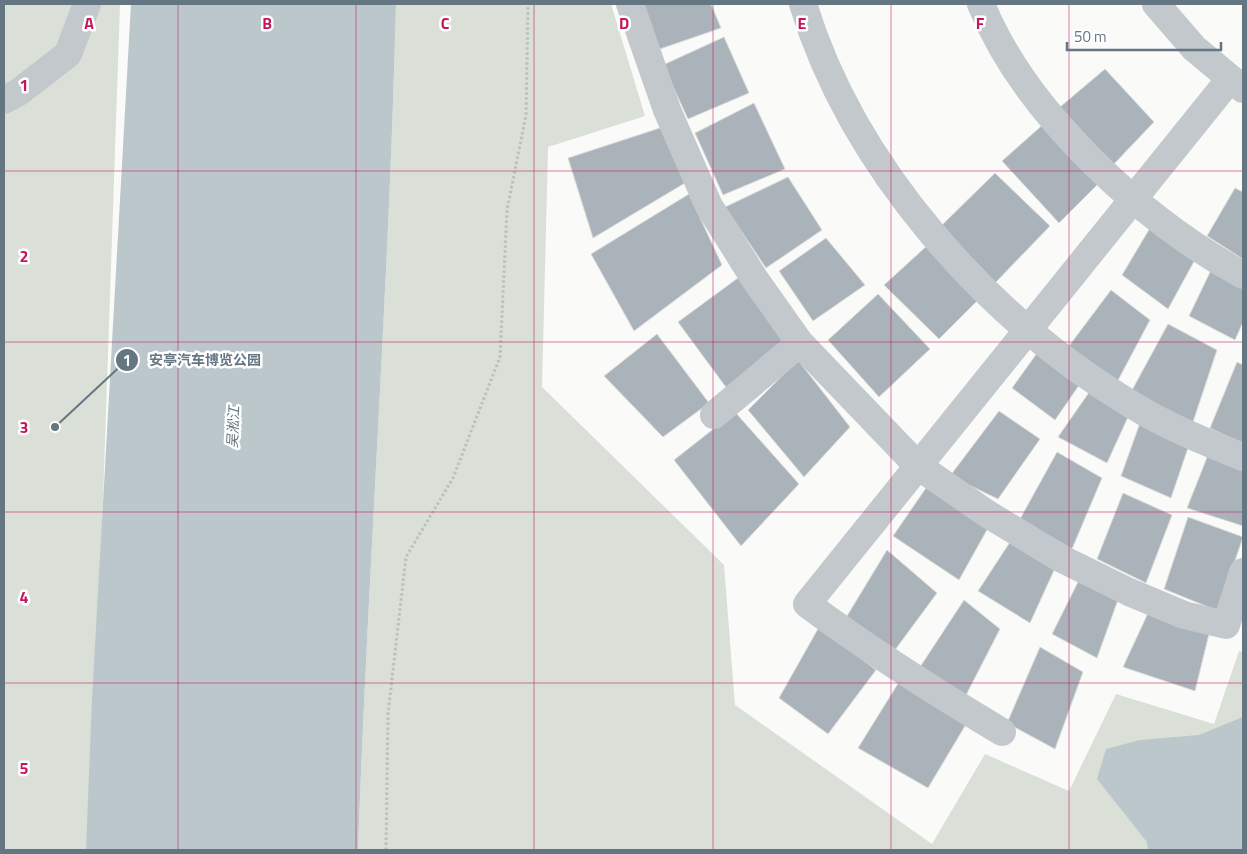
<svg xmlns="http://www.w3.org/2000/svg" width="1247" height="854" font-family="'Titillium Web','Noto Sans SC',sans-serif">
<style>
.green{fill:#dadfd7}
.water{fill:#bbc7cb}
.building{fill:#aab3b9;stroke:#dcdcda}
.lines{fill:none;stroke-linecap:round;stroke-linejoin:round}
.path{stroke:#bbbfc2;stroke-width:3;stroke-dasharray:2.5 2.5;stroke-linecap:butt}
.minor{stroke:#c3c8cc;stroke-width:28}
.grid{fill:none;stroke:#c2185b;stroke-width:1;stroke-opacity:0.55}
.labels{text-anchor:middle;stroke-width:5;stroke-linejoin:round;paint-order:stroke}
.water-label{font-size:14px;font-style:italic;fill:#60757c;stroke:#fff}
.grid-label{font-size:16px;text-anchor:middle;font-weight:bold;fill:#c2185b;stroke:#fff;stroke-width:5;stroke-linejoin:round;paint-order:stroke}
.leader{fill:none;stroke:#657683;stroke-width:2}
.callout-dot{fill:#657683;stroke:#fff;stroke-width:2}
.mark-label{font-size:15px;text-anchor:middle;font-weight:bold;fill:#fff}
.callout-label{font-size:14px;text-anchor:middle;font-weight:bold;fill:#657683;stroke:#fff;stroke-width:5;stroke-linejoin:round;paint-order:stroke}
</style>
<rect width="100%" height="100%" fill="#fafaf8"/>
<path class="green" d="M4,4H120L91,850H4Z
M396,4H611L645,116L548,147L542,387L724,565L735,705L932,844L985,754L1069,791L1116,694L1214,724L1239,651L1243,652V850H358C368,568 389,286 396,4Z"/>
<path class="water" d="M131,4H396C389,286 368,568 358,850H86L92,699Z
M1243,717V850H1148L1147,842L1097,779L1106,749L1140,740L1199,735Z"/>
<path class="building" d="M642,4H711L721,28L657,50Z
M724,37L749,93L688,119L663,65Z
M1105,69L1154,122L1113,165L1060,107Z
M754,103L785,169L723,195L695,133Z
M1047,121L1102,180L1059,223L1002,161Z
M663,127L685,183L593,238L568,158Z
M995,173L1050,226L994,284L939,228Z
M788,177L822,230L766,268L725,207Z
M1235,188L1243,192V259L1207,236Z
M689,194L722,265L634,331L591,254Z
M1150,228L1197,256L1168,309L1122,275Z
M826,238L865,285L813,321L779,271Z
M930,243L980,298L939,339L884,285Z
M1213,266L1243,284V322L1235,340L1189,316Z
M742,275L788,341L728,390L678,322Z
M1111,290L1150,320L1116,384L1069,346Z
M878,294L930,349L879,397L828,340Z
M1168,324L1217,350L1191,428L1131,392Z
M657,334L709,403L663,437L604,376Z
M1040,349L1082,381L1055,420L1012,388Z
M798,360L850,427L804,477L748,410Z
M1237,362L1243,365V444L1210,428Z
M1090,391L1128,417L1107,463L1058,437Z
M999,411L1040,439L998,499L950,476Z
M735,412L799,484L741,546L674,460Z
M1141,420L1189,445L1171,498L1121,476Z
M1057,452L1102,478L1072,549L1020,519Z
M1208,455L1243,470V526L1187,508Z
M926,488L988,528L959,580L893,536Z
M1123,493L1172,515L1146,583L1097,559Z
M1188,517L1243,537L1218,611L1164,589Z
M1012,539L1056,566L1030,623L978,591Z
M887,550L937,593L892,654L847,616Z
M1079,580L1119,597L1097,658L1052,634Z
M964,600L1000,629L965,697L920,667Z
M1149,611L1209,634L1195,691L1123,667Z
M819,627L876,670L828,734L779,698Z
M1040,647L1083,672L1055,749L1007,723Z
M899,682L968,721L928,788L858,748Z"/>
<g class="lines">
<path class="path" d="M386,850L388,714L406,557L453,478L500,357L507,210L526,115L528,4"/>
<path class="minor" d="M630,4L667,110L709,206L754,278L800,343L918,466L986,513L1060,558L1129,592L1184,615L1226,625L1243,572
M803,4C853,168 988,319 1134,406C1168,427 1206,442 1243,457
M981,4C1025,113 1142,220 1243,275
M1156,4L1194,48L1243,89
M4,100L19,92L68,54L87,4
M714,415L800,343
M1002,732C935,692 870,651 807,604L1230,79"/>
</g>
<path class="grid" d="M178,4V850M356,4V850M534,4V850M713,4V850M891,4V850M1069,4V850M4,171H1243M4,342H1243M4,512H1243M4,683H1243"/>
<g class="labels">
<g class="water-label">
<text transform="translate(233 427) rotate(-87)" y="5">吴淞江</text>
</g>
</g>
<g class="grid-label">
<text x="89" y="29">A</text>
<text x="267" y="29">B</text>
<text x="445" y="29">C</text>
<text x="624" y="29">D</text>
<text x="802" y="29">E</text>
<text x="980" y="29">F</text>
<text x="24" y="91">1</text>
<text x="24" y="262">2</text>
<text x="24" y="433">3</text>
<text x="24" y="603">4</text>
<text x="24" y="774">5</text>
</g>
<path class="leader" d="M55 427L127 360"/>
<g class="callout-dot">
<circle cx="55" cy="427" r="5"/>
<circle cx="127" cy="360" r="12"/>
</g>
<g class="mark-label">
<text x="127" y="366">1</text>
</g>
<g class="callout-label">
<text x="205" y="365">安亭汽车博览公园</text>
</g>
<rect width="1247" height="854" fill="none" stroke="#657683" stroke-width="10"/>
<path d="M1067 42v8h154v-8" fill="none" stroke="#657683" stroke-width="2.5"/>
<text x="1074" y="42" font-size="15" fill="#657683" stroke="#ffffff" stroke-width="4" paint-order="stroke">50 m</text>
</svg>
